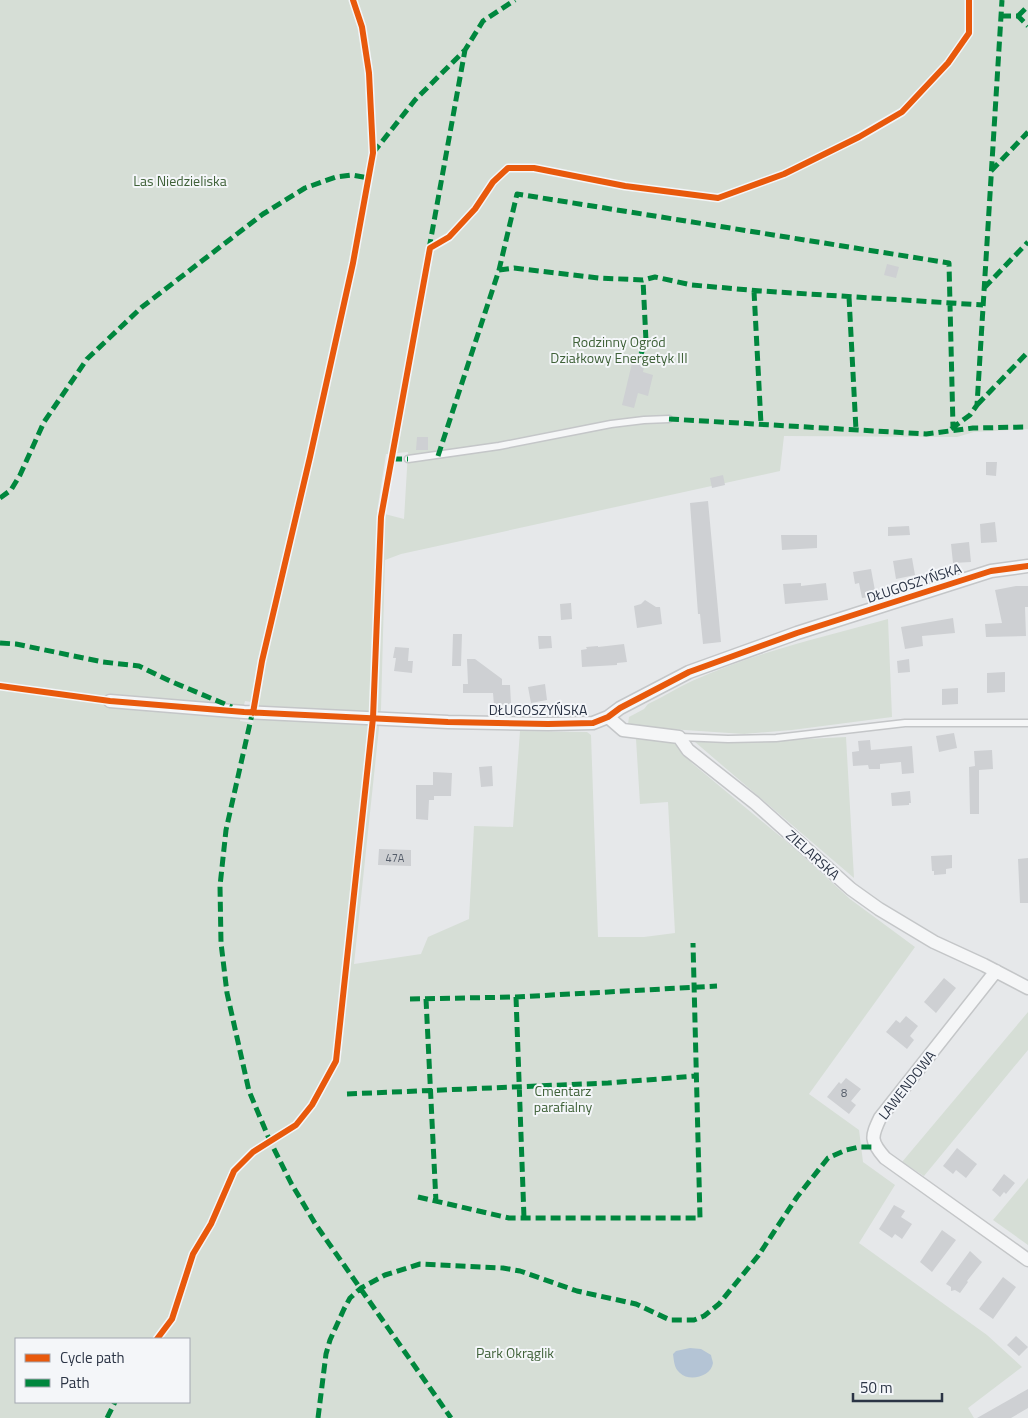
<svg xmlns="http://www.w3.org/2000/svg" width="1028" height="1418" font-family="'Titillium Web',sans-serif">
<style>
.green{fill:#d6ded6;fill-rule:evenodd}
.water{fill:#b4c4d5}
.building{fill:#ced0d3}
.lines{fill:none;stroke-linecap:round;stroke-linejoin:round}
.lane-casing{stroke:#c4c6c8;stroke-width:9}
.street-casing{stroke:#c4c6c8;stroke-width:15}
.lane{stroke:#f5f6f7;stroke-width:6}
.street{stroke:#f5f6f7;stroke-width:12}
.quiet{stroke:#00873e;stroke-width:5;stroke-dasharray:10 5;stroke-linecap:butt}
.cycleway-casing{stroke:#f4f6f9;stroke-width:9}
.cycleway{stroke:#e8590c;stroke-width:6}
.labels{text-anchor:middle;stroke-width:4;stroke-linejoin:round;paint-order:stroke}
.number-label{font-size:11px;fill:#545c69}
.park-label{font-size:14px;fill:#3f6138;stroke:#f4f6f9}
.street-label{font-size:14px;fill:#2b3445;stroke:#f4f6f9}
</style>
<rect width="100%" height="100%" fill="#e6e8ea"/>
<path class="green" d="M0,0H1028V429L974,432L957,437L784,436L780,471L401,554L385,560L381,709L354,964L421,954L428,937L469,919L474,826L513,827L520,731L587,732L591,735L598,937H644L675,933L668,802L640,804L636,739L674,742L693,764L793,847L850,899L915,947L809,1094L859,1130L863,1162L895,1185L859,1243L987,1335L1022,1367L968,1408L974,1418H0ZM408,452L404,519L377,512L386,454ZM245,701L257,703L253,723L240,721ZM16,1339H189V1402H16Z
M888,619L892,717L792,730L744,734L640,727L628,724L629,717L644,709L648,704C663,697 677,688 692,681C753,653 823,637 888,619Z
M846,737L854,878L695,742L766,741Z
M1028,1012V1050L924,1176L902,1162Z
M1028,1178V1245L993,1220Z"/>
<path class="water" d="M690,1348L701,1349L711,1355C711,1356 713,1362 713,1363C711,1377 689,1382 680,1373C674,1368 674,1361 673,1354L676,1351Z"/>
<path class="building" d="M887,264L899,267L896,278L884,275Z
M633,359L645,362L643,372L653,375L648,396L638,393L634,408L622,405Z
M417,437H428V450H416Z
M986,462H997L996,476L986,475Z
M723,475L725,485L712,488L710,478Z
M708,501L721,642L703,644L700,614H698L690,503Z
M995,522L997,542L981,543L980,524Z
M909,526L910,535L888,536V527Z
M781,535H817V548L782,550Z
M969,542L971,562L953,563L951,544Z
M912,558L915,575L896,579L893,561Z
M871,569L876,596L862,598L859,583L855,584L853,572Z
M801,583V586L826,583L828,600L785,604L783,584Z
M1016,586H1028V607H1025L1026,636L986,637L985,624L1002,623L995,590Z
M645,600L656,607H660L662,624L637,628L634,606L641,604Z
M571,603L572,619L561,620L560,604Z
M953,618L955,633L922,636L923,646L905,649L901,627Z
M453,634H462L461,666H452Z
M538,636H551L552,648L539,649Z
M624,644L627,662L617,663V665L582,667L581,650L587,649L586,647L598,646V647Z
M395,647L409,648L408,661H413L412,673L394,671L396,658H393Z
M467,659H475L502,679V685H510L511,704L494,705L493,693H463V684H468Z
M909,659L910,672L898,673L897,661Z
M1005,672V692L987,693V673Z
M545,684L547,700L531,703L528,687Z
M958,688V704L942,705V689Z
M954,733L957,748L939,752L936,736Z
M870,740L871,750L912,746L914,773L902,774L901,762L880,764V769H869L868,765L853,766L852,752L859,751L858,741Z
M992,750L993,769L979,770V814H970L969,767L975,766L974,751Z
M492,766L493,786L481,787L479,767Z
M433,772L452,773L451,796H434V800H429L428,820L416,819V785H433Z
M910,791L911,803H909V805L892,806L891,793Z
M379,849L411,850V866L378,865Z
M952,855V868L946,869V874L934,875V871H932L931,856Z
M1028,858V903H1020L1018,859Z
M944,978L956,988L936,1013L924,1002Z
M906,1016L918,1026L910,1036L914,1040L907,1049L886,1032L896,1020L900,1023Z
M846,1078L861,1089L851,1101L856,1105L849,1114L827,1097L839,1082L841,1084Z
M957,1148L977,1164L966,1178L956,1170L953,1174L943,1166Z
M1004,1174L1015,1183L1006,1194L1004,1192L1000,1197L992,1190Z
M894,1205L905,1211L901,1217L912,1224L902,1239L895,1234L892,1238L879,1229Z
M942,1230L956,1240L932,1272L920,1262Z
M970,1251L982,1262L967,1281L968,1282L960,1293L955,1290L951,1291V1287L946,1284Z
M1003,1277L1016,1287L993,1319L979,1309Z
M1016,1336L1028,1347L1019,1356L1007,1345Z
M1028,1389V1408L1011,1418H977Z"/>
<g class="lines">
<defs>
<path id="lane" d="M408,459L499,446L611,424L644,420L669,419
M680,737L728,739L776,738L905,723H1028"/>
<path id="street" d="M110,701L244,712L448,722L548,724L593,723L608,717L620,708L689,672L797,633L991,571L1028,566
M608,717L623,730L679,737L688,750L755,803L851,889L879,909L934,942L984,965L1028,988
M996,971L880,1118C871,1137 870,1141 885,1158L1028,1260"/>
</defs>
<use href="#lane" class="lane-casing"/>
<use href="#street" class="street-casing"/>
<use href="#lane" class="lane"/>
<use href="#street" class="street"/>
<path class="quiet" d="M1001,16H1018L1028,26
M1018,16L1028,6
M373,153L415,100L465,50L483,21L515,0
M991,171L1028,132
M429,249L465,50
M499,270L514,268L599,278L643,280L655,277L692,285L761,291L983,305
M984,288L1028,242
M754,291L761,424
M849,297L856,430
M641,354L646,341L643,280
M977,405L1028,352
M669,419L926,434L973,428L1028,427
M951,429L970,415L977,405L1002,0
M438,456L499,270L517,194L949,263L953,427
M392,459H408
M0,498L11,490L20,475L44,422L87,359L142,307L263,214L305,188L336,177L352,175L369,178
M0,643L16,644L103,662L139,666L170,681L232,707
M253,710L226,830L220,886L221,943L227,993L249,1091L270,1141L291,1183L316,1225L451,1418
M516,997L524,1218
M410,999L516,997L717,986
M426,999L436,1202
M347,1094L608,1083L696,1076
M418,1197L509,1218H700L693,943
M107,1418L115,1402
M318,1418L326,1354L330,1340L344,1309L350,1298L361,1288L385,1275L420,1264L503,1268L520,1271L577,1291L636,1304L670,1320H694L704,1316L719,1304L758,1256L797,1197L828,1158L846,1150L859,1147H875"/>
<defs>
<path id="cycleway" d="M0,686L110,701L244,712L448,722L548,724L593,723L608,717L620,708L689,672L797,633L991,571L1028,566
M253,713L262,661L310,457L353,263L373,153L369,73L362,27L353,0
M157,1339L172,1319L193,1254L211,1224L234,1171L253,1152L296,1125L312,1105L336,1061L373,718L381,517L430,248L449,237L475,209L493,182L508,168H534L625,186L718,198L784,174L859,137L902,112L948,63L969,33V0"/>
</defs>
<use href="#cycleway" class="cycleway-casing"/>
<use href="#cycleway" class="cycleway"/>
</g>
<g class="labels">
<g class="number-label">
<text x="395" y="862">47A</text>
<text x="844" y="1097">8</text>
</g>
<g class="park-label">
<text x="180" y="186">Las Niedzieliska</text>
<text x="619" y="347">Rodzinny Ogród<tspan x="619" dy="16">Działkowy Energetyk III</tspan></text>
<text x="563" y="1096">Cmentarz<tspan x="563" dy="16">parafialny</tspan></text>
<text x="515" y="1358">Park Okrąglik</text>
</g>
<g class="street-label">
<text transform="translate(914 583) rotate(-18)" y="5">DŁUGOSZYŃSKA</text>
<text x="538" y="715">DŁUGOSZYŃSKA</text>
<text transform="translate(813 855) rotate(42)" y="5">ZIELARSKA</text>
<text transform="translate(907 1085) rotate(-52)" y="5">LAWENDOWA</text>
</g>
</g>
<rect x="15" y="1338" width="175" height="65" fill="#f4f6f9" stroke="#a4a8b1"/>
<rect x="25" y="1354" width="25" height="8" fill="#e8590c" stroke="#a4a8b1"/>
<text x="60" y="1363" font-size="15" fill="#2b3445">Cycle path</text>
<rect x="25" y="1379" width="25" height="8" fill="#00873e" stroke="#a4a8b1"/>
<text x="60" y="1388" font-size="15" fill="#2b3445">Path</text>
<path d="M853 1393v8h89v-8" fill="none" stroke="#2b3445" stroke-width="2.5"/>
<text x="860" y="1393" font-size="15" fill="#2b3445" stroke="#f4f6f9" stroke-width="4" paint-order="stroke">50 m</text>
</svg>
